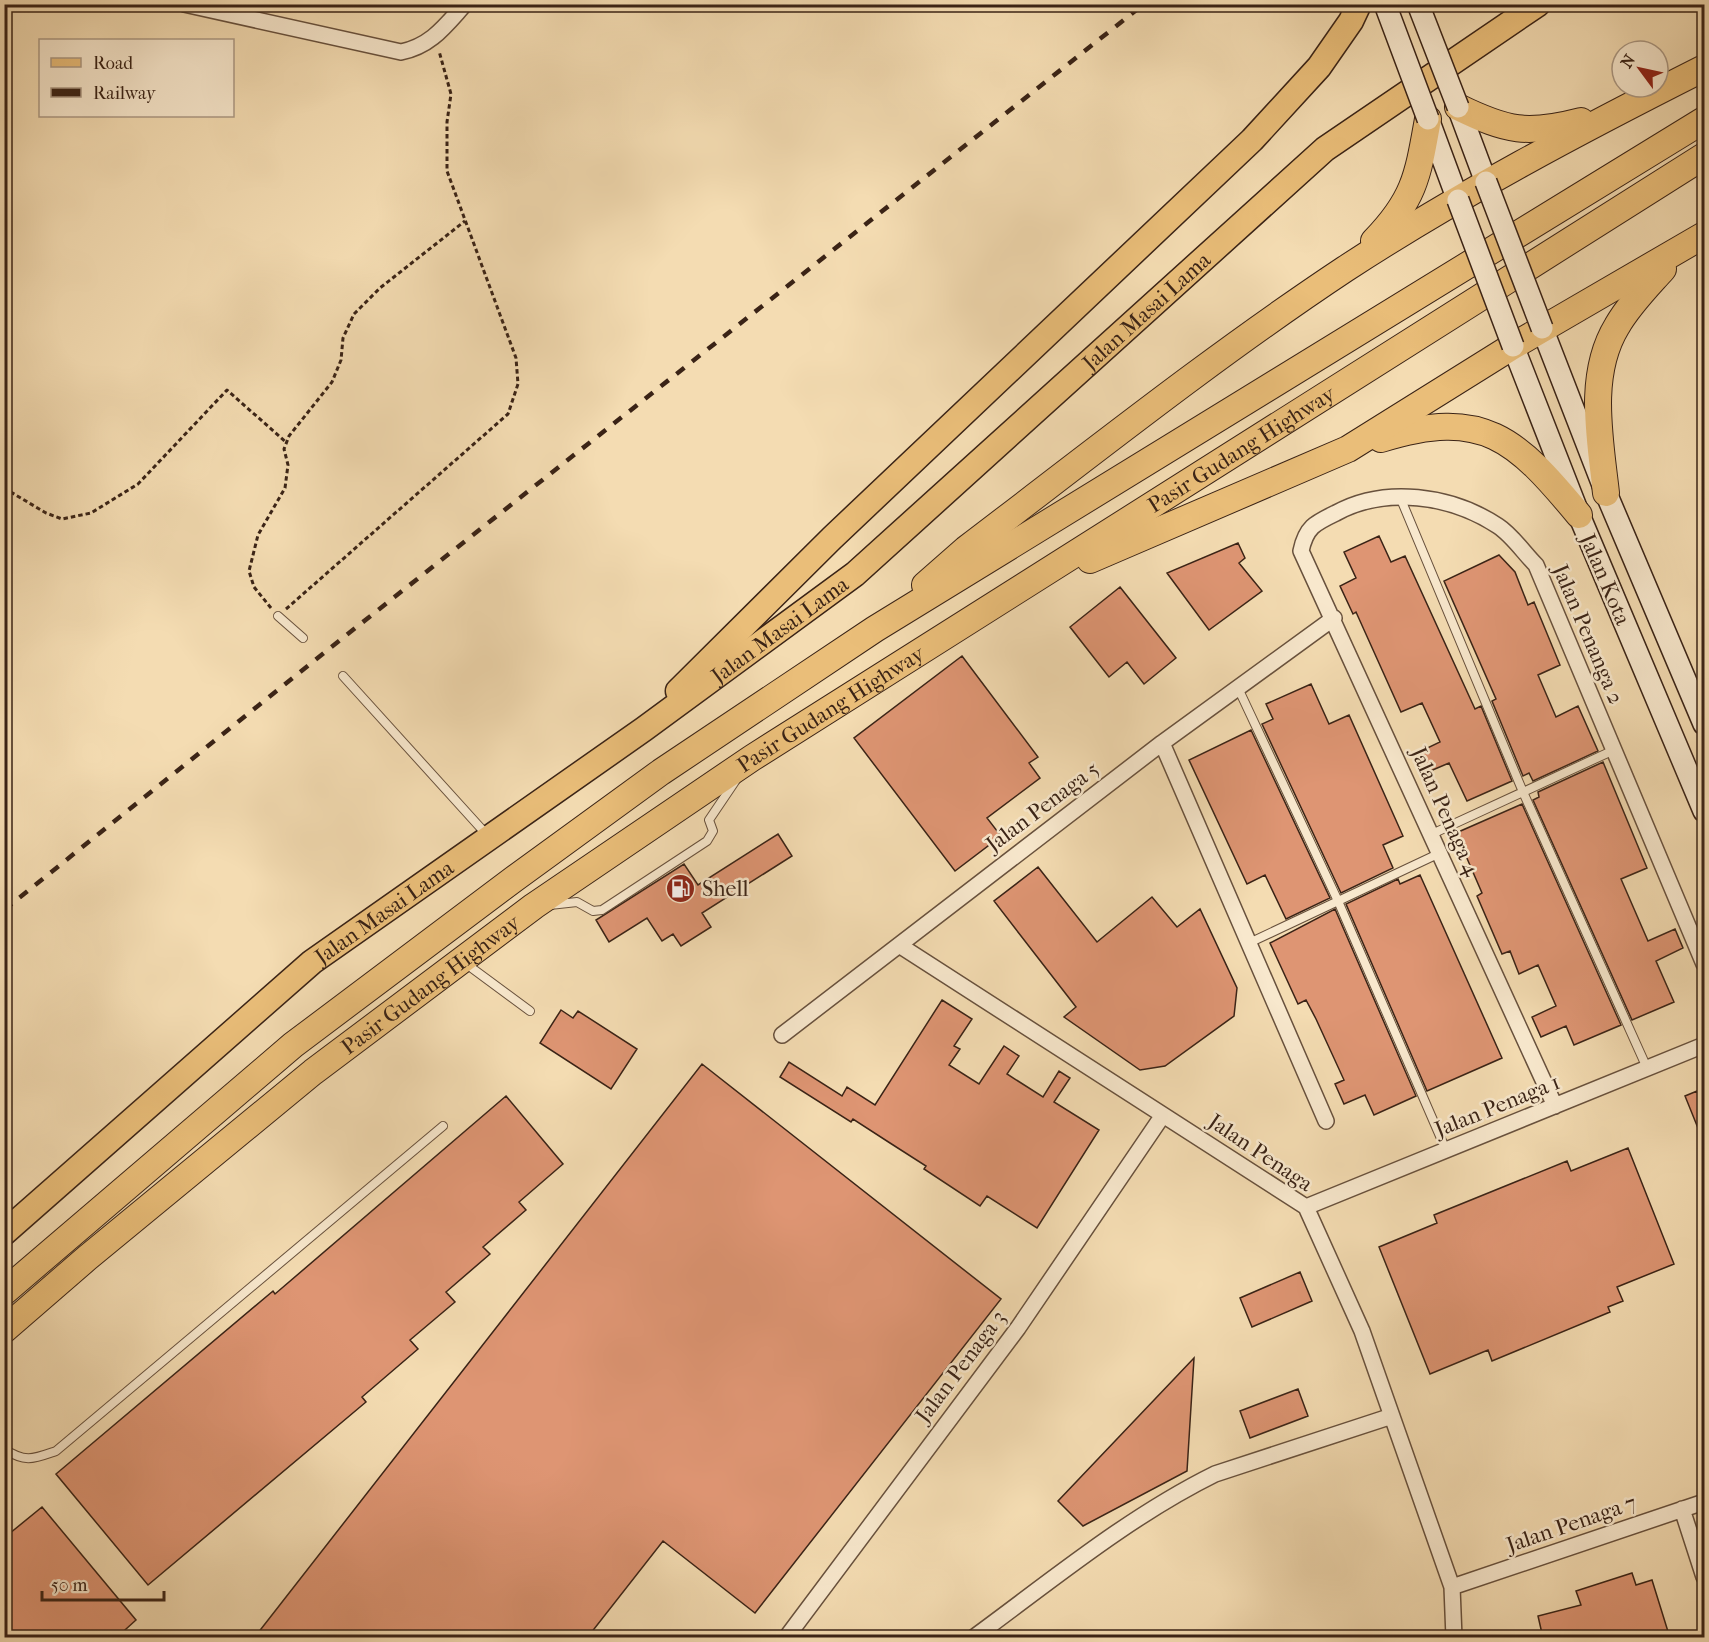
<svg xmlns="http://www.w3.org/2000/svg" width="1709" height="1642" font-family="'IM FELL French Canon',serif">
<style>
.building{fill:#de9573;stroke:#3a2316;stroke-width:1.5}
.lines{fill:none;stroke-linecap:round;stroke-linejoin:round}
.service-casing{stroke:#68513d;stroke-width:10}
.minor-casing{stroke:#68513d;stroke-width:18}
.secondary-casing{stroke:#3a2316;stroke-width:24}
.primary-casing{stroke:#3a2316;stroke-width:27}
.trunk-casing{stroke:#3a2316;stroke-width:28}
.path{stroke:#3a2316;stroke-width:3;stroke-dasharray:4.5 3;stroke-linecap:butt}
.service{stroke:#f8e8cd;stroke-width:8}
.minor{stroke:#f8e8cd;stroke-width:15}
.secondary{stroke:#f8e8cd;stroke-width:21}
.primary{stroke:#eabe79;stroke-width:24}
.trunk{stroke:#eabe79;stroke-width:26}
.rail{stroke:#3a2316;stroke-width:4.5;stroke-dasharray:10 10;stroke-linecap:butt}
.secondary-bridge-casing{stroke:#3a2316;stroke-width:24;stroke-linecap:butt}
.secondary-bridge{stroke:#f8e8cd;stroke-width:21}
.labels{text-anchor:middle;stroke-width:5;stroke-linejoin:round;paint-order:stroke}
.street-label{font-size:22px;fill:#3a2316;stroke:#f8e8cd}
.poi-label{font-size:22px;fill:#3a2316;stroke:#f8e8cd;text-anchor:start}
</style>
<rect width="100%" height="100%" fill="#f4dcb2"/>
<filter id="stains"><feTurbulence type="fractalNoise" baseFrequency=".00333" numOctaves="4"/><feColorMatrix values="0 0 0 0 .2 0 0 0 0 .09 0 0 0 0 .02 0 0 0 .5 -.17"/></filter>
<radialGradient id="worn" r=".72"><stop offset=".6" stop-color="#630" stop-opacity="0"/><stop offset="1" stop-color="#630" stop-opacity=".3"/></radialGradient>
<path class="building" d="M1379,536L1391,562L1405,556L1475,709L1481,706L1512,781L1467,801L1449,763L1428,772L1419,752L1440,742L1422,703L1401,712L1356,612L1353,614L1340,586L1356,578L1344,552Z
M1238,543L1245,558L1239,563L1262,591L1209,630L1167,573Z
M1499,555L1515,572L1528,605L1534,602L1560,665L1538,675L1556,717L1578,706L1598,751L1533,781L1529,773L1523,776L1492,701L1496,699L1444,581Z
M1120,587L1176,658L1144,684L1127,662L1109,677L1070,627Z
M962,656L1038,757L1029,763L1040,778L987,818L1001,836L955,871L854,738Z
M1311,684L1329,724L1349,715L1403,836L1383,845L1393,868L1341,893L1262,724L1273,719L1266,704Z
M1251,730L1330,898L1286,919L1265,875L1247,884L1189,760Z
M1603,762L1647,868L1621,879L1648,941L1675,929L1683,948L1656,961L1674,1002L1632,1020L1533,800L1539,797L1538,792Z
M1522,804L1621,1025L1574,1045L1566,1026L1541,1037L1532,1017L1556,1006L1538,965L1519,974L1510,951L1502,954L1477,896L1482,893L1456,833Z
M778,834L792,856L702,913L711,927L681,946L673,934L662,941L647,918L609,942L596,920L684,864L698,885Z
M1038,867L1097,942L1152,897L1177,927L1200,909L1237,988L1234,1016L1165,1066L1140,1070L1064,1017L1076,1007L994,901Z
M1420,875L1502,1058L1427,1091L1346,904L1398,879L1400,884Z
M1335,909L1416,1096L1374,1115L1365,1095L1344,1104L1335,1084L1344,1080L1316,1019L1306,1000L1298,1004L1270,943Z
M942,1000L972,1019L954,1046L960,1049L949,1065L979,1084L1004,1046L1019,1056L1007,1074L1043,1097L1059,1071L1070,1078L1054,1102L1099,1130L1037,1228L987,1196L980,1206L924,1169L926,1166L890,1143L853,1119L851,1122L780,1077L789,1062L842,1096L847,1087L875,1105Z
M561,1010L573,1018L578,1011L637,1049L611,1089L540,1043Z
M702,1064L1001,1299L755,1613L663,1541L587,1638H254Z
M1697,1091L1704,1111V1143L1685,1096Z
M506,1096L563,1164L519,1202L526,1210L483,1247L490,1254L446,1292L455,1302L410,1340L418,1349L362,1397L366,1402L148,1585L56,1474L273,1291L275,1294Z
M1628,1148L1674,1264L1617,1287L1623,1301L1608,1307L1610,1312L1492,1361L1488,1350L1430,1374L1379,1247L1437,1223L1434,1215L1567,1161L1571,1171Z
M1300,1272L1312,1301L1252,1327L1240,1298Z
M1194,1358L1187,1471L1083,1526L1058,1501Z
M1298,1389L1308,1416L1250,1438L1240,1411Z
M42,1507L136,1620L116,1638H4V1538Z
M1632,1573L1636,1585L1652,1580L1670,1638H1543L1538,1616L1581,1605L1576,1591Z"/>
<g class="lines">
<defs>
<path id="service" d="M1400,497L1523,792L1647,1068
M278,616L303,638
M343,676L487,835
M1238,688L1338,901L1446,1150
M1432,834L1614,750
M550,905L577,902L593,911L602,910L707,841L713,831L709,820L736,780
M1249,943L1440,853
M465,963L530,1011
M4,1449C26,1463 33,1459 56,1451L443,1126"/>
<path id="minor" d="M184,4L401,52C431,46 445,26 465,4
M1162,743L1326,1121
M899,945L1306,1207L1362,1331L1452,1587L1454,1638
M782,1035L1162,743L1334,618
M1555,1106L1301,551C1306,527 1315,523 1336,513C1385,486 1451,495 1498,526C1512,535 1524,553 1536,565L1704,964
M1306,1207L1704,1045
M1682,1509L1704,1577
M1452,1587L1704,1502
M786,1638L1018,1328L1163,1115
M973,1638C1051,1581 1128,1517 1215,1474L1392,1416"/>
<path id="secondary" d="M1458,107L1486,182
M1428,119L1458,200
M1542,328L1606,493L1704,724
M1513,346L1579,515L1704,811"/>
<g id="primary">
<path d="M678,691L832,538L1252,140L1319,67L1351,21L1359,4"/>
<path id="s1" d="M4,1233L312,962L644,729L855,574L1325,149L1538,4"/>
</g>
<g id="trunk">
<path d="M1458,107C1507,131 1527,135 1581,121"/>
<path d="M1374,241C1415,199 1418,175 1428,119"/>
<path d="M1381,439C1483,407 1516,439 1579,515"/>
<path d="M1606,493C1600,439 1587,375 1617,326C1629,305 1647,287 1663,269"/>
<path d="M1090,560L1348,449L1513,346L1704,235"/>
<path d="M925,585L966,549C1091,454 1214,356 1345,269C1460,194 1581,130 1704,68"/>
<path d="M4,1292L293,1045L514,879L661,772L875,629L1704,120"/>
<path id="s2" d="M4,1330L87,1258L313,1072L534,906L752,758L1704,156"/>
</g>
</defs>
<use href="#service" class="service-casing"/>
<use href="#minor" class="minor-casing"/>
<use href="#secondary" class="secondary-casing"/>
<use href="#primary" class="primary-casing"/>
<use href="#trunk" class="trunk-casing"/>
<path class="path" d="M4,488L46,513L62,519L91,513L138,484L227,390L287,443
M271,608L254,587L249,571L258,535L285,488L288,465L284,449L289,436L332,382L341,360L343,338L354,314L380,288L465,221
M286,609L508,414L518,384L516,358L447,171V122L451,94L439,51"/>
<use href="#service" class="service"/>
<use href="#minor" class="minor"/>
<use href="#secondary" class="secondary"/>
<use href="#primary" class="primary"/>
<use href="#trunk" class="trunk"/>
<path class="rail" d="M4,910L325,652L1144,4"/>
<defs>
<path id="secondary-bridge" d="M1385,4L1428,119
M1418,4L1458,107
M1486,182L1542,328
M1458,200L1513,346"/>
</defs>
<use href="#secondary-bridge" class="secondary-bridge-casing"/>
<use href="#secondary-bridge" class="secondary-bridge"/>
</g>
<defs>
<symbol id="fuel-disc" viewBox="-11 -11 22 22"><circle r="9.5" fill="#8f2418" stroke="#f8e8cd"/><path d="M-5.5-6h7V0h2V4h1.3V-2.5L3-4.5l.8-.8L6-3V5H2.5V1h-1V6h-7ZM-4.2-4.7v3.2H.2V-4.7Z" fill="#fff"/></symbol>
</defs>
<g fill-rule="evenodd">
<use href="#fuel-disc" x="664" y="872" width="33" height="33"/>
</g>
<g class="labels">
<g class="street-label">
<text dy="8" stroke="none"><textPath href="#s1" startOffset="1470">Jalan Masai Lama</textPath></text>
<text dy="8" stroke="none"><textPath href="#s2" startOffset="1521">Pasir Gudang Highway</textPath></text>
<text transform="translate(1606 579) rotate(67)" y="8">Jalan Kota</text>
<text dy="8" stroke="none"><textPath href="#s1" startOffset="984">Jalan Masai Lama</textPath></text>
<text transform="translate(1589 634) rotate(67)" y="8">Jalan Penanga 2</text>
<text dy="8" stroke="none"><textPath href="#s2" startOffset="1035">Pasir Gudang Highway</textPath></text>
<text transform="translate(1042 806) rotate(-37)" y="8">Jalan Penaga 5</text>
<text transform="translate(1446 811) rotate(66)" y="8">Jalan Penaga 4</text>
<text dy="8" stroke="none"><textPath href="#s1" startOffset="498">Jalan Masai Lama</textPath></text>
<text dy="8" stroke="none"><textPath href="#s2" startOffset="549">Pasir Gudang Highway</textPath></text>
<text transform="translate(1497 1105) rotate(-22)" y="8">Jalan Penaga 1</text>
<text transform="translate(1261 1152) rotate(34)" y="8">Jalan Penaga</text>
<text transform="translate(960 1366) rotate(-53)" y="8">Jalan Penaga 3</text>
<text transform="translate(1571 1523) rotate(-19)" y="8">Jalan Penaga 7</text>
</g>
<g class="poi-label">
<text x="702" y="896">Shell</text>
</g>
</g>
<rect width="1709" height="1642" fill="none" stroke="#f4dcb2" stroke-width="24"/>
<rect x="6" y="6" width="1697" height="1630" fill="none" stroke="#3a2316" stroke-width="3"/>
<rect x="12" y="12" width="1685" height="1618" fill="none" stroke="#3a2316" stroke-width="1.5"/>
<rect x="39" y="39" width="195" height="78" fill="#f8e8cd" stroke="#ac9984" stroke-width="1.5"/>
<rect x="51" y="58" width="30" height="9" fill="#eabe79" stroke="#ac9984" stroke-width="1.5"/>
<text x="93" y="69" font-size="18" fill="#3a2316">Road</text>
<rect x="51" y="88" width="30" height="9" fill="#3a2316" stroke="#ac9984" stroke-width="1.5"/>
<text x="93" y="99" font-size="18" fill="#3a2316">Railway</text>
<g transform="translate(1640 69) rotate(303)"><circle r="28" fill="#f8e8cd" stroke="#ac9984" stroke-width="1.5"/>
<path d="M0-4.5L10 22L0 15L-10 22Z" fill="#8f2418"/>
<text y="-9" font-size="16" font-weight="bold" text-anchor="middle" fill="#3a2316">N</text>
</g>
<path d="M42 1591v9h122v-9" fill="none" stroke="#3a2316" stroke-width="3"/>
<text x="51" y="1591" font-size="18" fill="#3a2316" stroke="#f8e8cd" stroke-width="4.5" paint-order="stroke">50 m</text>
<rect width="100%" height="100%" filter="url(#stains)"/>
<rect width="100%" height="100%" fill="url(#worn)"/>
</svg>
